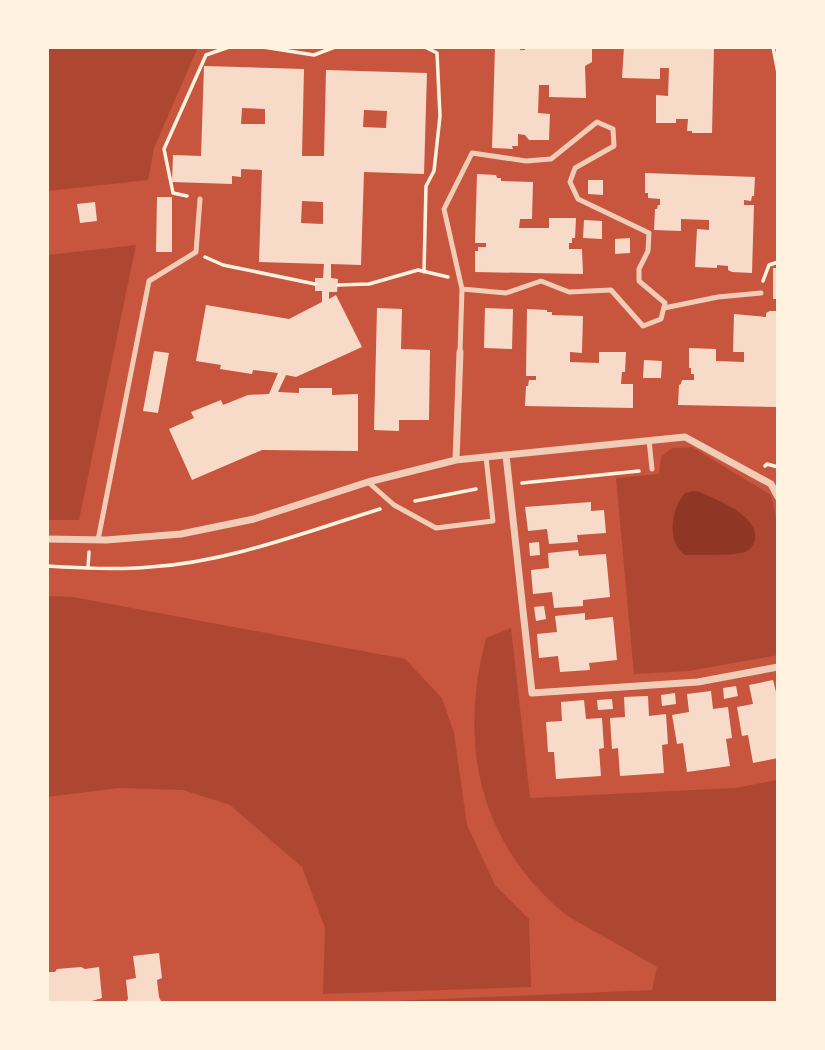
<svg xmlns="http://www.w3.org/2000/svg" width="825" height="1050" font-family="Mulish,sans-serif">
<style>
.green{fill:#ae4732}
.water{fill:#8f3625}
.building{fill:#f7dbc8;fill-rule:evenodd}
.lines{fill:none;stroke-linecap:round;stroke-linejoin:round}
.path{stroke:#fff3e0;stroke-width:3.5}
.service{stroke:#f1ccb7;stroke-width:5}
.minor{stroke:#f1ccb7;stroke-width:7}
</style>
<rect width="100%" height="100%" fill="#c8553d"/>
<path class="green" d="M47,47H198L154,148L148,180L47,191Z
M136,245L79,520H47V255Z
M692,447L771,495C784,543 778,605 778,655L689,671L634,674L616,478L659,474L661,457L672,448Z
M48,596L73,597L405,659L442,698L454,733L467,825L495,885L529,919L531,987L323,994L325,928L302,867L230,805L183,790L119,788L47,797Z
M511,628L530,798L735,788L778,780V1003H347L652,990L657,967C636,955 614,942 592,930C582,924 569,918 560,910C477,837 459,742 486,638Z"/>
<path class="water" d="M693,491L700,492C718,501 759,515 755,540C754,545 750,550 745,552C734,556 698,555 685,555C666,542 671,508 685,493Z"/>
<path class="building" d="M495,47H520V50H525V47H592V62L585,66L586,98L549,97V85H539L538,113L550,114L549,140H529L525,135L518,134V146H512L513,149L492,148Z
M624,47H714L712,133H692V131H687L688,119H676V123H656V95L668,96L669,68H660V79L622,78Z
M204,66L304,69L302,156H324L326,70L427,73L424,174L364,172L361,265L331,264V278L338,279L337,292H329V299L336,295L362,347L296,377L286,375L278,392L299,393V388H332V395L358,394V451L262,450L192,480L169,429L194,418L191,412L221,400L223,405L248,395L269,394L278,373L253,370L252,374L220,369L221,365L196,361L206,305L289,319L322,302V291H315V278H323L324,264L259,262L262,170L241,169V177L232,176V184L172,182L173,155L201,156ZM242,108L265,109V124H241ZM364,110L387,111L386,128L363,127ZM302,201L323,202V224L301,223Z
M645,173L755,177L754,196H752L751,201L744,200V205H754L752,273L732,272L728,270V266L717,265V268L695,267L697,229L709,230V220L681,219V231L654,230L655,209H657L658,205H660V199L648,198V193H645Z
M477,174L496,175L497,178H501V181L533,182L532,219H520L519,228H549V218H576L575,238H572V243H569V249H582L583,274L475,272V251H478V247H486V243H475Z
M588,180H603V195L588,194Z
M157,197H172V252H156Z
M95,202L97,221L80,223L77,204Z
M584,220L602,221V239L583,238Z
M630,238V253L615,254V239Z
M773,268H778V299H773Z
M377,308L402,309L401,349L430,350L429,420H399V431L374,430Z
M485,308L513,309L512,349L484,348Z
M527,309L547,310V312H552V315L583,316L582,353L570,352V362L599,363V352H626L625,372H622L621,384H633V408L525,406L526,386H528L529,380H536V376H526Z
M770,311H778V407L678,405L679,385L681,384L682,380H694V374H691V368H689V348L716,349V361L744,362V352H733L734,314L766,317V313Z
M154,351L169,353L158,413L143,411Z
M644,360L662,361L661,378H643Z
M591,502V511L604,510L606,533L577,535L578,542L549,544L547,529L528,531L525,507Z
M539,542L540,555L530,556L529,543Z
M578,550L579,556L606,554L610,597L583,600V606L554,608L552,592L533,594L531,570L549,568L548,553Z
M544,606L546,619L536,621L534,607Z
M585,613V620L613,617L617,660L589,663L590,670L560,672L558,656L539,658L537,634L557,632L555,616Z
M773,680L778,700V758L753,763L748,735L742,736L737,707L753,704L749,685Z
M736,686L738,696L724,699L723,688Z
M711,691L713,709L728,707L732,738L726,739L730,766L687,772L683,743L677,744L672,715L689,712L687,694Z
M675,693L676,704L662,706L661,695Z
M648,696L649,716L666,714L668,744L662,745L664,773L620,776L618,748L612,749L610,718L625,717L624,697Z
M612,699L613,709L598,710L597,700Z
M584,700L586,719L602,718L604,748L599,749L601,776L556,779L554,752H548L546,722L562,721L561,702Z
M159,953L162,978L157,980L159,997L162,1003H125L128,999L126,980L136,978L133,956Z
M81,967L85,969L99,967L102,998L85,1003H47V972H55L57,969Z"/>
<g class="lines">
<path class="path" d="M263,47L314,55L335,47
M773,47L778,73
M187,196L173,193L164,149L206,55L229,47
M205,257L223,265L315,284
M424,272L426,186L434,171L440,116L437,53L425,47
M763,281L769,265L778,262
M338,285L369,284L418,270L448,277
M765,466L767,464L778,467
M522,483L639,471
M415,501L476,489
M47,566C81,568 116,570 150,567C229,562 305,532 380,509
M88,568L89,552"/>
<path class="service" d="M664,308L718,297L761,293
M460,352L462,289L506,293L541,281L569,292L611,290L643,326L661,319L665,303L639,281V269L648,251L649,233L578,199L570,182L575,168L614,146L613,129L597,122L551,159L526,161L472,153L444,209L462,289
M649,440L652,469
M368,482L394,505L436,528L493,521L486,457
M98,540L149,281L196,252L200,199"/>
<path class="minor" d="M506,455L532,693L698,682L778,667
M456,460L460,352
M47,539L106,540L181,534L254,519L368,482L456,460L685,437L771,484L778,497"/>
</g>
<rect width="825" height="1050" fill="none" stroke="#fff3e0" stroke-width="98"/>
</svg>
